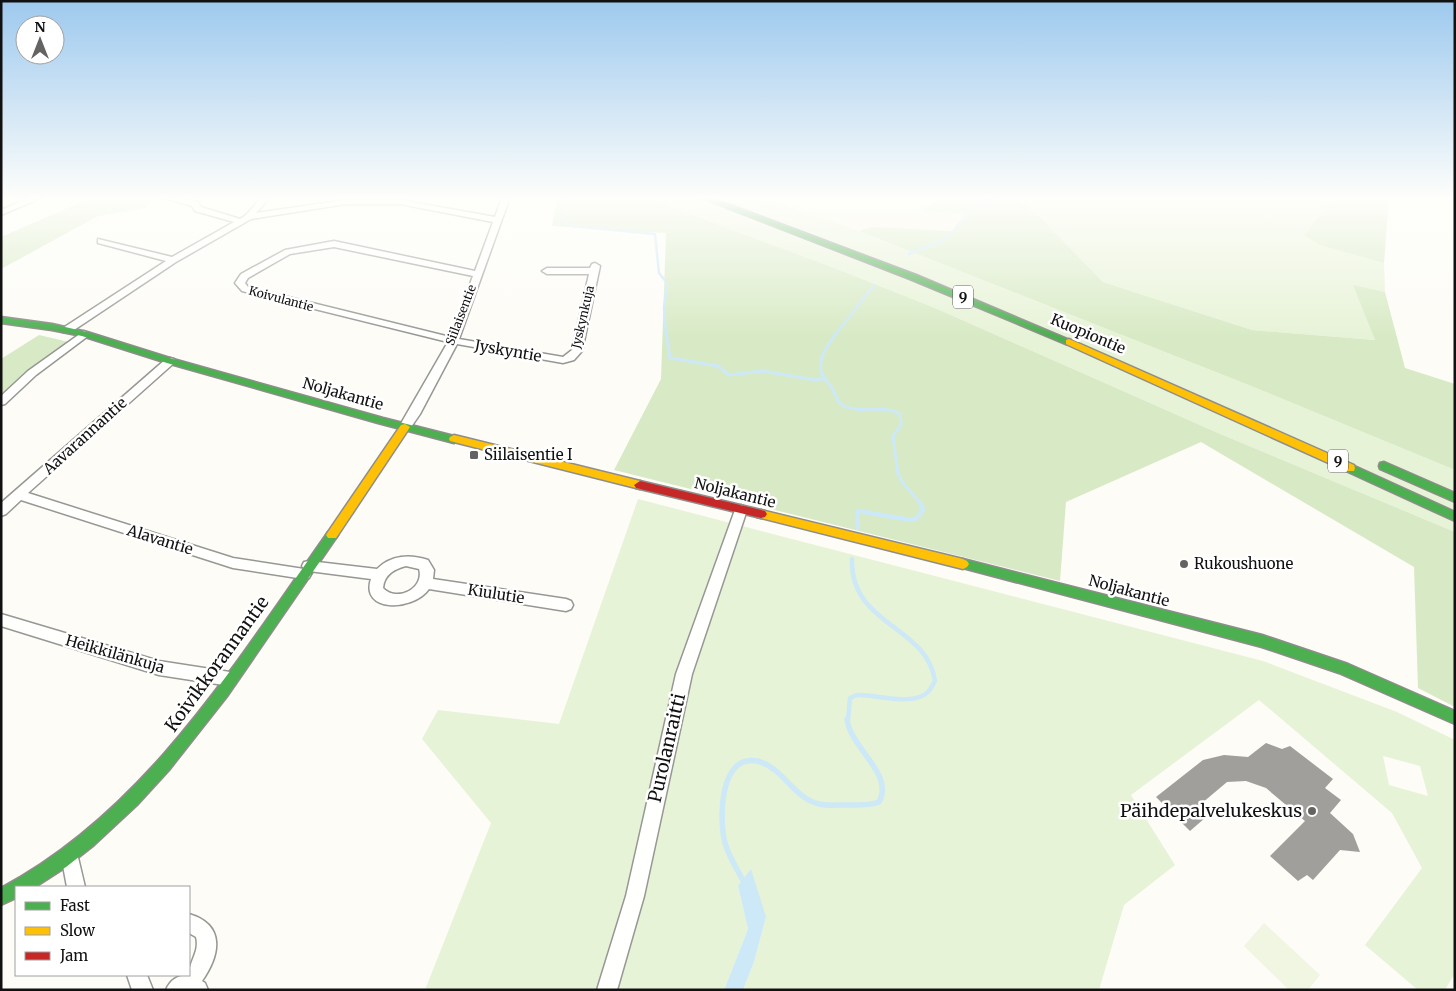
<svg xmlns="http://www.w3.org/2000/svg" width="1456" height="991" font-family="Merriweather,serif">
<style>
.farmland{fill:#f9f7e4}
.green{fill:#e7f3d7;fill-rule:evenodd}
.forest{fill:#d8eac5}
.pitch{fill:#f0f6e1}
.water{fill:#cde8f7}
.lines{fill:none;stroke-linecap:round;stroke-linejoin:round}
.stream-far3{stroke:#cde8f7;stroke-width:2.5}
.stream-far2{stroke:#cde8f7;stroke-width:3}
.stream-far1{stroke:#cde8f7;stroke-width:4.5}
.stream{stroke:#cde8f7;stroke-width:5.5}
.building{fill:#a19f9c}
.street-casing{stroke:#979795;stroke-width:3}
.fast-casing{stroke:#8e8d8b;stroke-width:3}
.slow-casing{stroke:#8e8d8b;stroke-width:3}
.jam-casing{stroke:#8e8d8b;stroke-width:3}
.street{fill:#fffffe;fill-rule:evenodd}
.fast{fill:#4caf50;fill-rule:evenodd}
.slow{fill:#ffc107;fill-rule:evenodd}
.jam{fill:#c62828;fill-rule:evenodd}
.poi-dot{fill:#646362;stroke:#fff;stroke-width:2}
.labels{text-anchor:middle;stroke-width:5;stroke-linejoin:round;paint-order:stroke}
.far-street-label{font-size:12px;fill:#111;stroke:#fff}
.shield{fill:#fff;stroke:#585858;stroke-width:1}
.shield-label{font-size:14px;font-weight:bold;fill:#111}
.street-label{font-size:15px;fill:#111;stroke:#fff}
.poi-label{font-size:15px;fill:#111;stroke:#fff;text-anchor:start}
.near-street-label{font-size:18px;fill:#111;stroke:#fff}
.near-poi-label{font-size:18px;fill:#111;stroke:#fff;text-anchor:end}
</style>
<rect width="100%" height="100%" fill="#fdfcf7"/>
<path class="farmland" d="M762,197H934L935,201L923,210L967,213L952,231L872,227L859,231Z"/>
<path class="green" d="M644,197H762L859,231L1256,388L1455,470V532L1218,433L935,308L832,267Z
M1013,197H1335L1305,235L1319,245L1384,263L1385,292L1354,286L1375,340L1252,330L1103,282L1039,216Z
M638,499L1263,661L1397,712L1455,740V973L1445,990H1418L1365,945L1422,868L1392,813L1259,700L1131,795L1175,865L1124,905L1099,990H743L754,962L766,917L738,886L748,929L724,990H425L491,823L422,739L438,710L559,724ZM1383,756L1420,766L1428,796L1389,785Z"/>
<path class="forest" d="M93,197H157L145,208L98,216L1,269V237Z
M557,197H644L832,267L935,308L1218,433L1455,532V707L1418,688L1414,567L1201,442L1066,502L1060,581L614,470L661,379L666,233L552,226Z
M934,197H1013L1039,216L1103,282L1252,330L1375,340L1353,285L1385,292L1405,368L1455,384V470L1256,388L859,231L872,227L952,231L966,213L922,211L935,201Z
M1335,197H1389L1384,263L1319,245L1304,235Z
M39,335L69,342L1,395V359Z"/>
<path class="pitch" d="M1264,923L1320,975L1308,990H1289L1244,946Z"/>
<path class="water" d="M751,869L766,917L754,962L743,990H724L748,929L738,886Z"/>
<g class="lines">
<path class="stream-far3" d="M561,197L563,222L571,226L655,234L659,273L667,283L664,308L666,334
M909,254L945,239L960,225L970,210L995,197
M836,334L874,285"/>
<path class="stream-far2" d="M666,332L670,358L718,366L729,375L763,371L815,380L824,379
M837,332C829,343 816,360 822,374C825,380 830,384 833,390C836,396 837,403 844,406C861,414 882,404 900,414L901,425L893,436L898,474L903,483L922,505"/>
<path class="stream-far1" d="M858,528L857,512L859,511L910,520L917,518L923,510L921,504
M848,720L850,698L857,695C876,694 913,707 928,692C931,689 933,684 935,681C927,625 850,626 852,559"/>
<path class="stream" d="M745,884C738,871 729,857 725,843C719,820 719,754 757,761C783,767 793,798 819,804C827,806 837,805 845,805C857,805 868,806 879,802C895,774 850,748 847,719"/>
</g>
<path class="building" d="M1266,743L1282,749L1290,746L1333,779L1325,788L1341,800L1330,813L1353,834L1360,852L1340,850L1313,880L1307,875L1298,881L1270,856L1305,821L1266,788L1246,781L1227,782L1195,809L1205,818L1190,831L1156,797L1203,760L1224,755L1248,757Z"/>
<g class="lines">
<defs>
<path id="street" d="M32,197H43L1,215V210Z
M161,197H176L198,202L201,207L240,219L246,215L262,197H270L256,213L346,200H400L495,217L502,197H510L459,339L563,357L572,350L589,274H547L542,271L547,268H590L592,264L595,263L600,266L582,351L574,360L563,363L457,344L420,414L409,430L405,431L399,427L448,342L242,291L235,283L241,274L285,250L334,241L475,271L493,222L400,204H346L251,219L176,262L71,332H63V328L166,261L98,243V239L172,257L234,222L195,211L192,206ZM334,247L473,276L450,337L248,287L245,283L248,278L290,254Z
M84,331L89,334L88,336L36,375L5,404L1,405V396L28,371Z
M170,358L174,359L175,361L174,363L28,493L233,558L304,569L302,566L304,562L309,561L377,569C391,555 410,554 428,560L434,570L433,579L566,599L571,601L573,605L571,609L566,611L429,589C412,612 360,612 371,579L309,571L311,574L309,578L304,579L233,568L21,500L6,514L1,516V503L166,359ZM406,566L419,569C425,588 397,603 383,588C384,575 394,569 406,566Z
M741,505L745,507L747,510L692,674L644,896L617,990H597L626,896L676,674L735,510L737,507Z
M1,614L159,661L230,672L235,674L238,679L235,684L230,686L159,675L1,626Z
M70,846L76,849L85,887H67L61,855L64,849Z
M189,914C226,925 220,955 202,981L205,983L208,990H166C170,980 178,975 189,975C189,961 200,952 196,937L189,933Z
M127,975H147L153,990H132Z"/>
<path id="fast" d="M699,197H709L916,275L1074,342L1072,344H1066L910,279Z
M1,317L52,324L87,332L173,359L383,418L458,437L459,439L454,443L378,423L167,363L82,336L52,330L1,323Z
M1384,462L1455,493V502L1380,469L1379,466L1380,463Z
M1350,464L1455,512V521L1346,471L1345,468L1346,465Z
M332,531L336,532L338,535L336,538L228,695L169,770L137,805L94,845L66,867L35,887H16V898L1,905V888C146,811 236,662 328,532Z
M963,559L1262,635L1348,664L1455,711V724L1339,673L1262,647L959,567L957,564L959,561Z"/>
<path id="slow" d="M1069,339L1354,465L1355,468L1354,471H1346L1066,344V340Z
M405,424L410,427L336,538H328L326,535L328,532L401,425Z
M454,435L640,481L646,485L640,489L450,441L449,439L450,437Z
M761,510L963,559L967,561L969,564L967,567L963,569L757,517L755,514L757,511Z"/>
<path id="jam" d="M640,481L761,510L765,511L767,514L765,517L761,518L636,488L634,485Z"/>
</defs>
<use href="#street" class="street-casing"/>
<use href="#fast" class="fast-casing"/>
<use href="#slow" class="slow-casing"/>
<use href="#jam" class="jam-casing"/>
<use href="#street" class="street"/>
<use href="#fast" class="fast"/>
<use href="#slow" class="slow"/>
<use href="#jam" class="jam"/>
</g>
<linearGradient id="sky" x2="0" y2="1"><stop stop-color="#9dc9ee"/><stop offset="0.59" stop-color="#fefefb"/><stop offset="1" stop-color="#fefefb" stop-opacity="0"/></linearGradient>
<rect width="1456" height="336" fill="url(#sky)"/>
<g class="poi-dot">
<rect x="469" y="450" width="10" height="10" rx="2.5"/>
<circle cx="1184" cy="564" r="5"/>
<circle cx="1312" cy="811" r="5"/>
</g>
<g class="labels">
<g class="far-street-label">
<text transform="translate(281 299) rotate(15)" y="4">Koivulantie</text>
<text transform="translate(461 315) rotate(-69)" y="4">Siilaisentie</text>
<text transform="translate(583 317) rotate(-77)" y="4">Jyskynkuja</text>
</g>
<g class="shield">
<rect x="953" y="285.5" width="20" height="23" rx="4"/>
<rect x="1328" y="449.5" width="20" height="23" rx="4"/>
</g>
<g class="shield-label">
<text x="963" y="302">9</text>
<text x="1338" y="466">9</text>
</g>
<g class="street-label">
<text transform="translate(1088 334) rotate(23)" y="5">Kuopiontie</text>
<text transform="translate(508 351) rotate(10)" y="5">Jyskyntie</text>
<text transform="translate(343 394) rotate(16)" y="5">Noljakantie</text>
<text transform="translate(85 436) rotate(-42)" y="5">Aavarannantie</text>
<text transform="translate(735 493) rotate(14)" y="5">Noljakantie</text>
<text transform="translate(160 540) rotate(17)" y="5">Alavantie</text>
<text transform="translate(1129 591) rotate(15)" y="5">Noljakantie</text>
<text transform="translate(496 594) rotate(9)" y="5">Kiulutie</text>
<text transform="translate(115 654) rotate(16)" y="5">Heikkilänkuja</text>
</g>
<g class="poi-label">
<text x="484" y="460">Siilaisentie I</text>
<text x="1194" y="569">Rukoushuone</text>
</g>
<g class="near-street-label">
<text transform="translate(217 664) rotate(-54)" y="6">Koivikkorannantie</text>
<text transform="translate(667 748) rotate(-77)" y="6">Purolanraitti</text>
</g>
<g class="near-poi-label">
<text x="1302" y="817">Päihdepalvelukeskus</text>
</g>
</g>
<rect width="1456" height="991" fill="none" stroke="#111111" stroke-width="5"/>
<rect x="15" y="886" width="175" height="90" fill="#ffffff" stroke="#a0a0a0"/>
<rect x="25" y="902" width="25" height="8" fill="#4caf50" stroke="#a0a0a0"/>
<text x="60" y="911" font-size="15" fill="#111111">Fast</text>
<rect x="25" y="927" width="25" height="8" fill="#ffc107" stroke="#a0a0a0"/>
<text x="60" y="936" font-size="15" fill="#111111">Slow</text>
<rect x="25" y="952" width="25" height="8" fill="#c62828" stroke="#a0a0a0"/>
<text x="60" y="961" font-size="15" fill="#111111">Jam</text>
<g transform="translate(40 40)"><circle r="24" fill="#ffffff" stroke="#a0a0a0"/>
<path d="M0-4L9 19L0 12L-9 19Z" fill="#646362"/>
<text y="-8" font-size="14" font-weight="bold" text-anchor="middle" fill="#111111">N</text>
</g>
</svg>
